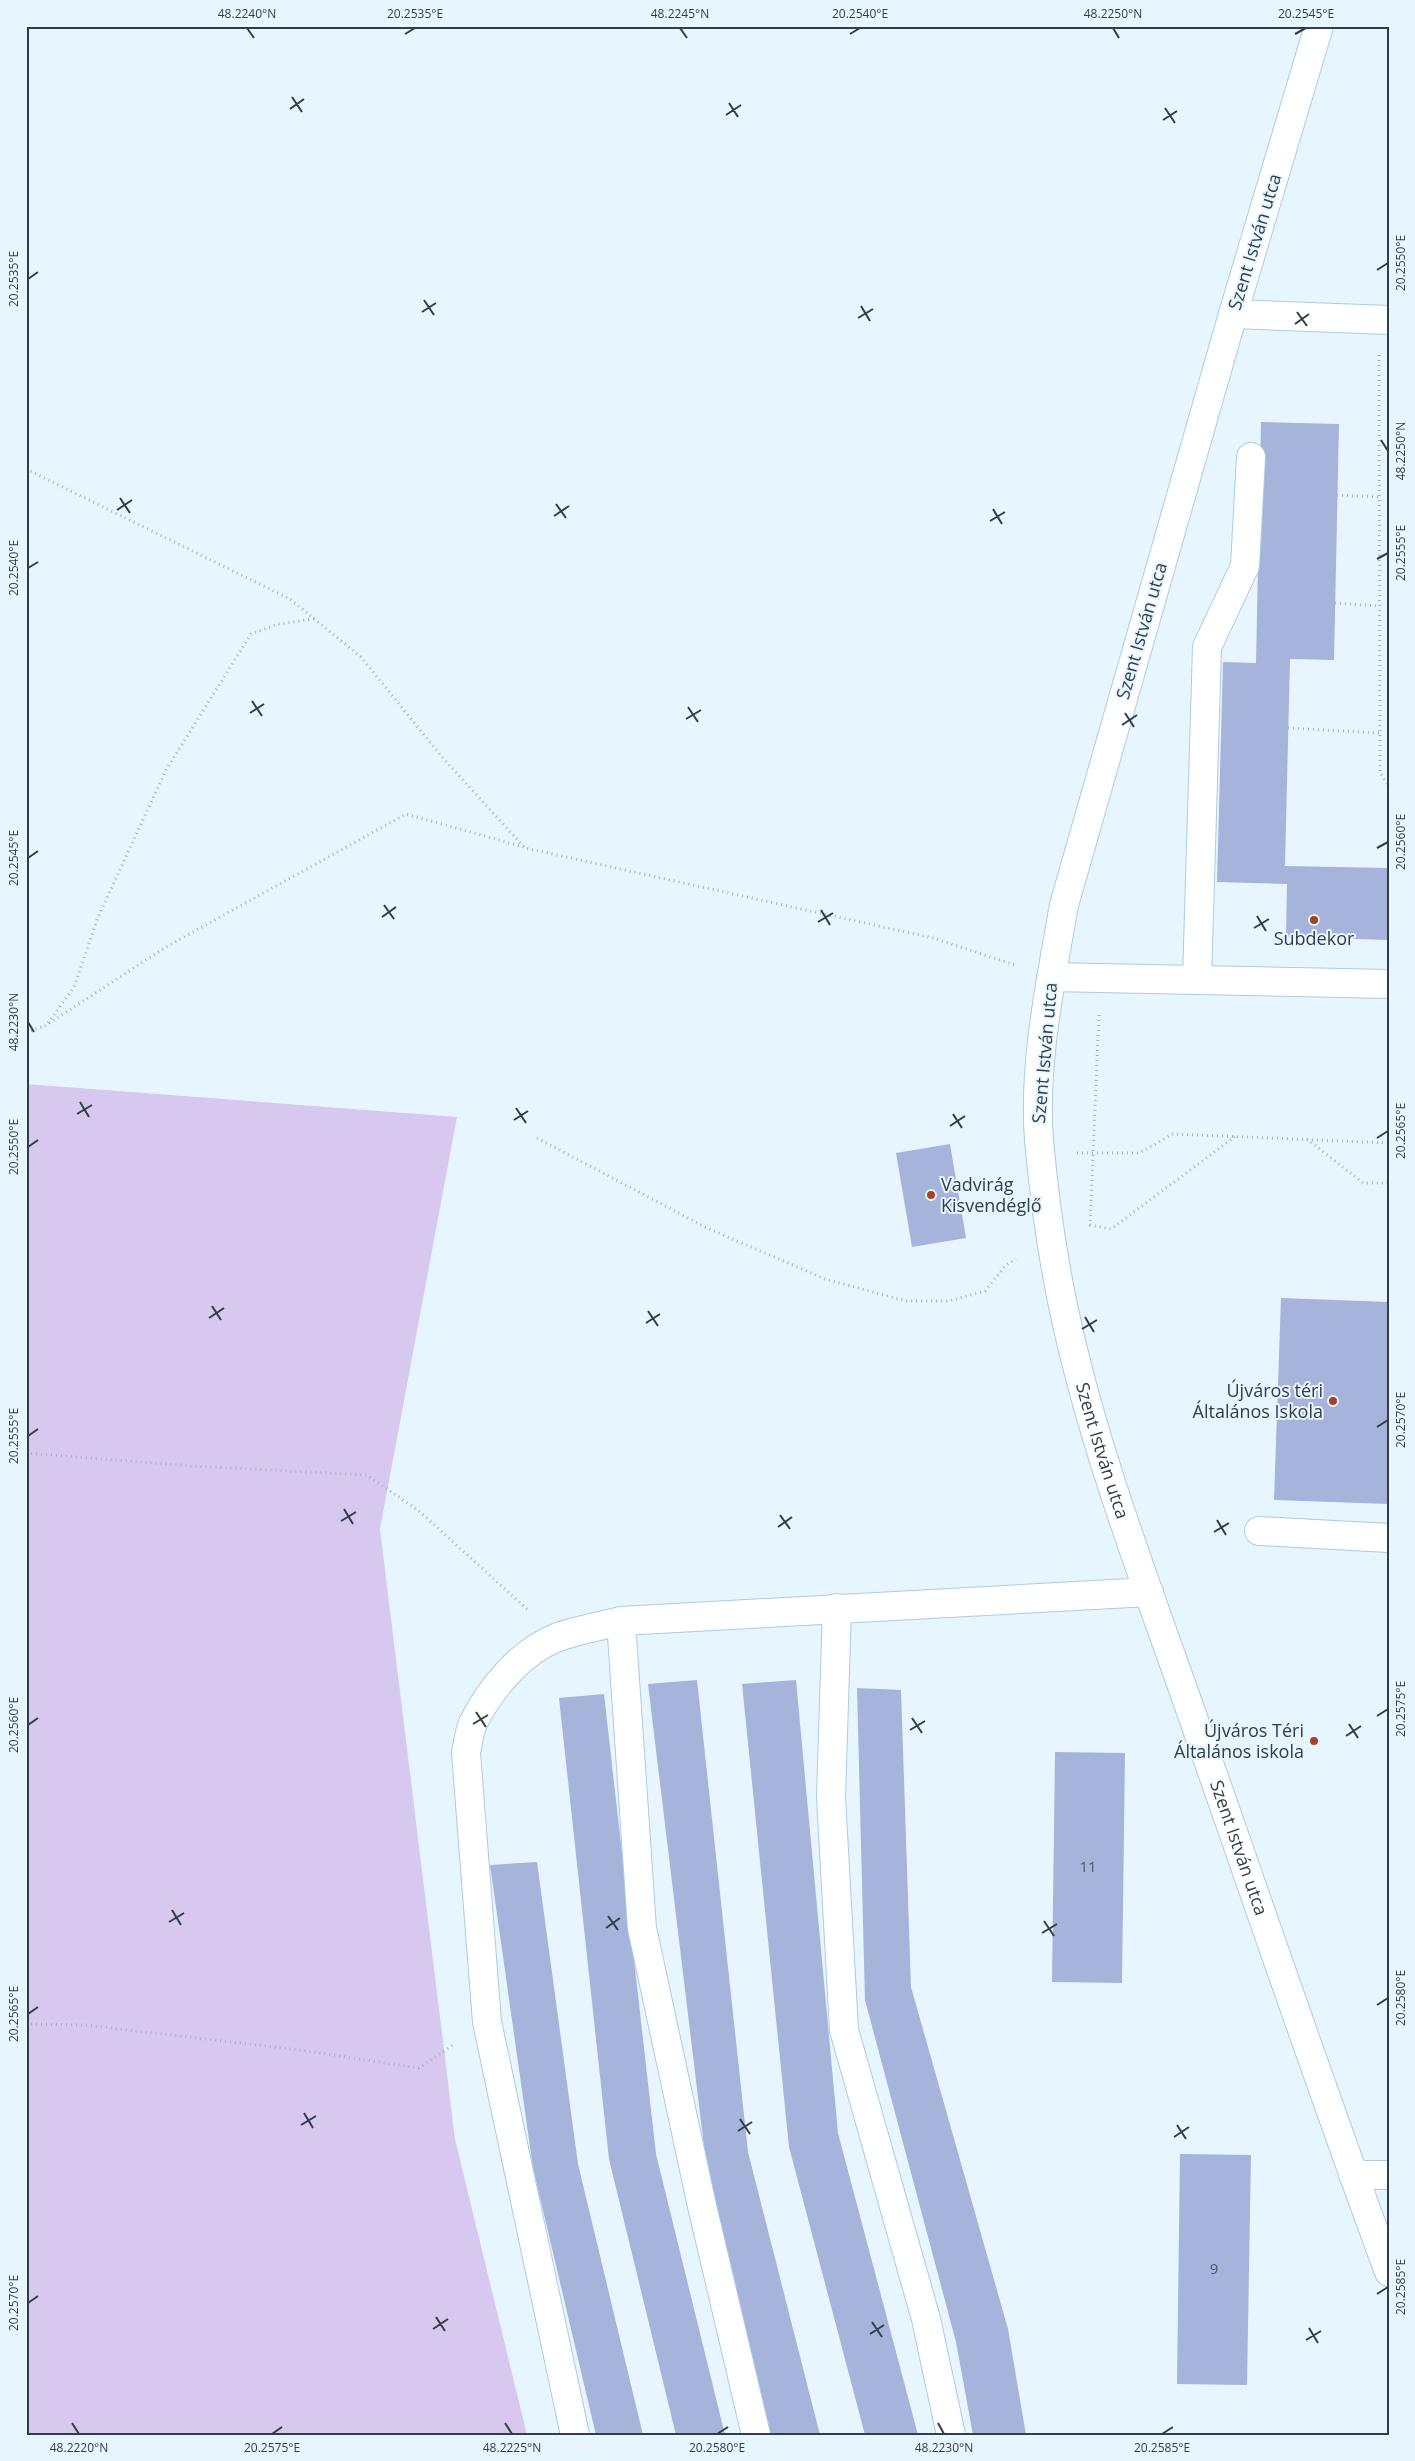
<svg xmlns="http://www.w3.org/2000/svg" width="1415" height="2461" font-family="'Open Sans',sans-serif">
<style>
.green{fill:#d6c8ef}
.building{fill:#a6b3da}
.lines{fill:none;stroke-linecap:round;stroke-linejoin:round}
.minor-casing{stroke:#abcce4;stroke-width:30}
.path{stroke:#a5b3bc;stroke-width:3;stroke-dasharray:1 4;stroke-linecap:butt}
.minor{stroke:#fff;stroke-width:28}
.ticks{fill:none;stroke:#303e47;stroke-width:2}
.poi-dot{fill:#aa4125;stroke:#e7f5ff;stroke-width:2}
.labels{text-anchor:middle;stroke-width:4;stroke-linejoin:round;paint-order:stroke}
.number-label{font-size:15px;fill:#4e5b6c}
.street-label{font-size:18px;fill:#303e47;stroke:#e7f5ff}
.poi-label{font-size:18px;fill:#303e47;stroke:#e7f5ff;text-anchor:end}
.neatline{fill:none;stroke:#303e47;stroke-width:2}
.ticks-label{font-size:12px;text-anchor:middle;fill:#303e47}
</style>
<rect width="100%" height="100%" fill="#e7f5ff"/>
<path class="green" d="M26,1084L457,1117L380,1529L455,2139L527,2435H26Z"/>
<path class="building" d="M1261,422L1339,424L1334,660L1290,659L1285,866L1389,868V940L1286,937L1287,884L1217,882L1223,662L1256,663Z
M950,1144L966,1238L912,1247L896,1153Z
M1281,1298L1389,1302V1504L1274,1500Z
M697,1680L748,2152L820,2435H771L706,2163L648,1684Z
M796,1680L838,2133L918,2435H865L789,2147L742,1684Z
M857,1688L901,1690L911,1987L1008,2329L1026,2435H973L956,2342L865,2000Z
M604,1694L656,2154L725,2435H676L609,2159L559,1698Z
M1055,1752L1125,1753L1122,1983L1052,1982Z
M537,1862L578,2164L643,2435H596L533,2168L490,1865Z
M1180,2154L1251,2155L1247,2385L1177,2384Z"/>
<g class="lines">
<defs>
<g id="minor">
<path id="s1" d="M1319,26L1233,314L1064,905C1051,980 1033,1064 1039,1140C1044,1196 1052,1254 1064,1310C1093,1449 1149,1591 1196,1726C1260,1908 1322,2091 1389,2272"/>
<path d="M1233,314L1389,320"/>
<path d="M1051,977L1389,984"/>
<path d="M1197,980L1207,647L1245,566L1251,457"/>
<path d="M1259,1531L1389,1538"/>
<path d="M837,1608L831,1797L844,2030L926,2319L951,2435"/>
<path d="M621,1621L642,1928L702,2206L756,2435"/>
<path d="M1353,2175H1389"/>
<path d="M575,2435L487,2022L466,1753C468,1744 469,1732 473,1723C490,1689 521,1651 558,1637C578,1630 600,1626 621,1621L1149,1592"/>
</g>
</defs>
<use href="#minor" class="minor-casing"/>
<path class="path" d="M1379,355L1380,773L1389,786
M26,469L290,599L361,657L442,757L525,848L933,938L1015,965
M1337,495L1379,497
M1335,603L1379,606
M1288,728L1379,733
M1099,1015L1090,1225L1111,1229L1236,1136
M48,1023L74,987L98,917L166,770L251,634L278,624L314,619
M26,1032L45,1026L166,947L406,814L524,847
M537,1138L705,1227L825,1279L906,1301H949L985,1291L1006,1265L1016,1259
M1307,1139L1363,1183H1389
M1077,1153H1139L1173,1134L1389,1143
M26,1453L191,1466L367,1475L419,1511L528,1610
M26,2024L85,2025L300,2050L419,2068L453,2045"/>
<use href="#minor" class="minor"/>
</g>
<path class="ticks" d="M247,28L254,38M680,28L687,38M1113,28L1119,38M405,34L415,28M850,34L860,28M1295,34L1306,28M292,97L302,112M729,103L738,117M1165,108L1175,123M290,109L304,99M726,115L741,105M1163,120L1177,111M1377,270L1388,263M28,279L38,272M424,300L434,315M861,306L870,321M422,312L436,303M1297,312L1307,326M858,318L873,309M1295,324L1309,314M1381,440L1388,451M120,498L130,513M556,504L566,518M993,509L1002,524M117,510L132,500M554,516L569,506M990,521L1005,512M1377,559L1388,553M28,568L38,562M252,701L262,716M688,707L698,722M250,713L264,704M1125,713L1134,727M686,719L701,710M1122,725L1137,715M1377,848L1388,842M28,858L38,851M384,905L394,919M821,910L830,925M1257,916L1266,931M382,917L396,907M818,922L833,913M1254,928L1269,919M28,1022L34,1032M80,1102L89,1117M516,1108L526,1123M77,1114L92,1105M953,1114L962,1128M514,1120L528,1111M950,1126L965,1116M1377,1138L1388,1131M28,1147L38,1140M212,1306L221,1320M648,1311L658,1326M1085,1317L1094,1332M209,1318L224,1308M646,1323L660,1314M1082,1329L1097,1320M1377,1427L1388,1420M28,1436L38,1429M344,1509L353,1524M780,1515L790,1529M1217,1520L1226,1535M341,1521L356,1512M778,1527L792,1517M1214,1532L1229,1523M476,1712L486,1727M1377,1716L1388,1709M912,1718L922,1733M473,1724L488,1715M1349,1724L1358,1738M28,1725L38,1718M910,1730L925,1721M1346,1736L1361,1726M172,1910L181,1925M608,1916L618,1930M1044,1921L1054,1936M169,1922L184,1913M606,1928L620,1918M1042,1933L1057,1924M1377,2005L1388,1998M28,2014L38,2007M304,2113L313,2128M740,2119L750,2134M301,2125L316,2116M1177,2125L1186,2139M738,2131L752,2122M1174,2137L1189,2127M1377,2294L1388,2287M28,2303L38,2296M436,2317L445,2331M872,2322L882,2337M1309,2328L1318,2343M433,2329L448,2319M870,2334L884,2325M1306,2340L1321,2331M72,2423L79,2434M505,2423L512,2434M938,2423L944,2434M272,2434L282,2427M717,2434L728,2427M1162,2434L1173,2427"/>
<g class="poi-dot">
<circle cx="1314" cy="920" r="5"/>
<circle cx="931" cy="1195" r="5"/>
<circle cx="1333" cy="1401" r="5"/>
<circle cx="1314" cy="1741" r="5"/>
</g>
<g class="labels">
<g class="number-label">
<text x="1088" y="1872">11</text>
<text x="1214" y="2274">9</text>
</g>
<g class="street-label">
<text transform="translate(1255 242) rotate(-73)" y="6">Szent István utca</text>
<text transform="translate(1142 631) rotate(-74)" y="6">Szent István utca</text>
<text transform="translate(1045 1053) rotate(-85)" y="6">Szent István utca</text>
<text dy="6" stroke="none"><textPath href="#s1" startOffset="1470">Szent István utca</textPath></text>
<text dy="6" stroke="none"><textPath href="#s1" startOffset="1890">Szent István utca</textPath></text>
</g>
<g class="poi-label">
<text x="1314" y="945" text-anchor="middle">Subdekor</text>
<text x="941" y="1191" text-anchor="start">Vadvirág<tspan x="941" dy="21">Kisvendéglő</tspan></text>
<text x="1323" y="1397">Újváros téri<tspan x="1323" dy="21">Általános Iskola</tspan></text>
<text x="1304" y="1737">Újváros Téri<tspan x="1304" dy="21">Általános iskola</tspan></text>
</g>
</g>
<rect width="1415" height="2461" fill="none" stroke="#e7f5ff" stroke-width="55"/>
<rect x="28" y="28" width="1360" height="2406" class="neatline"/>
<g class="ticks-label">
<text x="247" y="18">48.2240°N</text>
<text x="415" y="18">20.2535°E</text>
<text x="680" y="18">48.2245°N</text>
<text x="860" y="18">20.2540°E</text>
<text x="1113" y="18">48.2250°N</text>
<text x="1306" y="18">20.2545°E</text>
<text transform="translate(1401 263) rotate(-90)" y="4">20.2550°E</text>
<text transform="translate(14 279) rotate(-90)" y="4">20.2535°E</text>
<text transform="translate(1401 451) rotate(-90)" y="4">48.2250°N</text>
<text transform="translate(1401 553) rotate(-90)" y="4">20.2555°E</text>
<text transform="translate(14 568) rotate(-90)" y="4">20.2540°E</text>
<text transform="translate(1401 842) rotate(-90)" y="4">20.2560°E</text>
<text transform="translate(14 858) rotate(-90)" y="4">20.2545°E</text>
<text transform="translate(14 1022) rotate(-90)" y="4">48.2230°N</text>
<text transform="translate(1401 1131) rotate(-90)" y="4">20.2565°E</text>
<text transform="translate(14 1147) rotate(-90)" y="4">20.2550°E</text>
<text transform="translate(1401 1420) rotate(-90)" y="4">20.2570°E</text>
<text transform="translate(14 1436) rotate(-90)" y="4">20.2555°E</text>
<text transform="translate(1401 1709) rotate(-90)" y="4">20.2575°E</text>
<text transform="translate(14 1725) rotate(-90)" y="4">20.2560°E</text>
<text transform="translate(1401 1998) rotate(-90)" y="4">20.2580°E</text>
<text transform="translate(14 2014) rotate(-90)" y="4">20.2565°E</text>
<text transform="translate(1401 2287) rotate(-90)" y="4">20.2585°E</text>
<text transform="translate(14 2303) rotate(-90)" y="4">20.2570°E</text>
<text x="79" y="2452">48.2220°N</text>
<text x="272" y="2452">20.2575°E</text>
<text x="512" y="2452">48.2225°N</text>
<text x="717" y="2452">20.2580°E</text>
<text x="944" y="2452">48.2230°N</text>
<text x="1162" y="2452">20.2585°E</text>
</g>
</svg>
